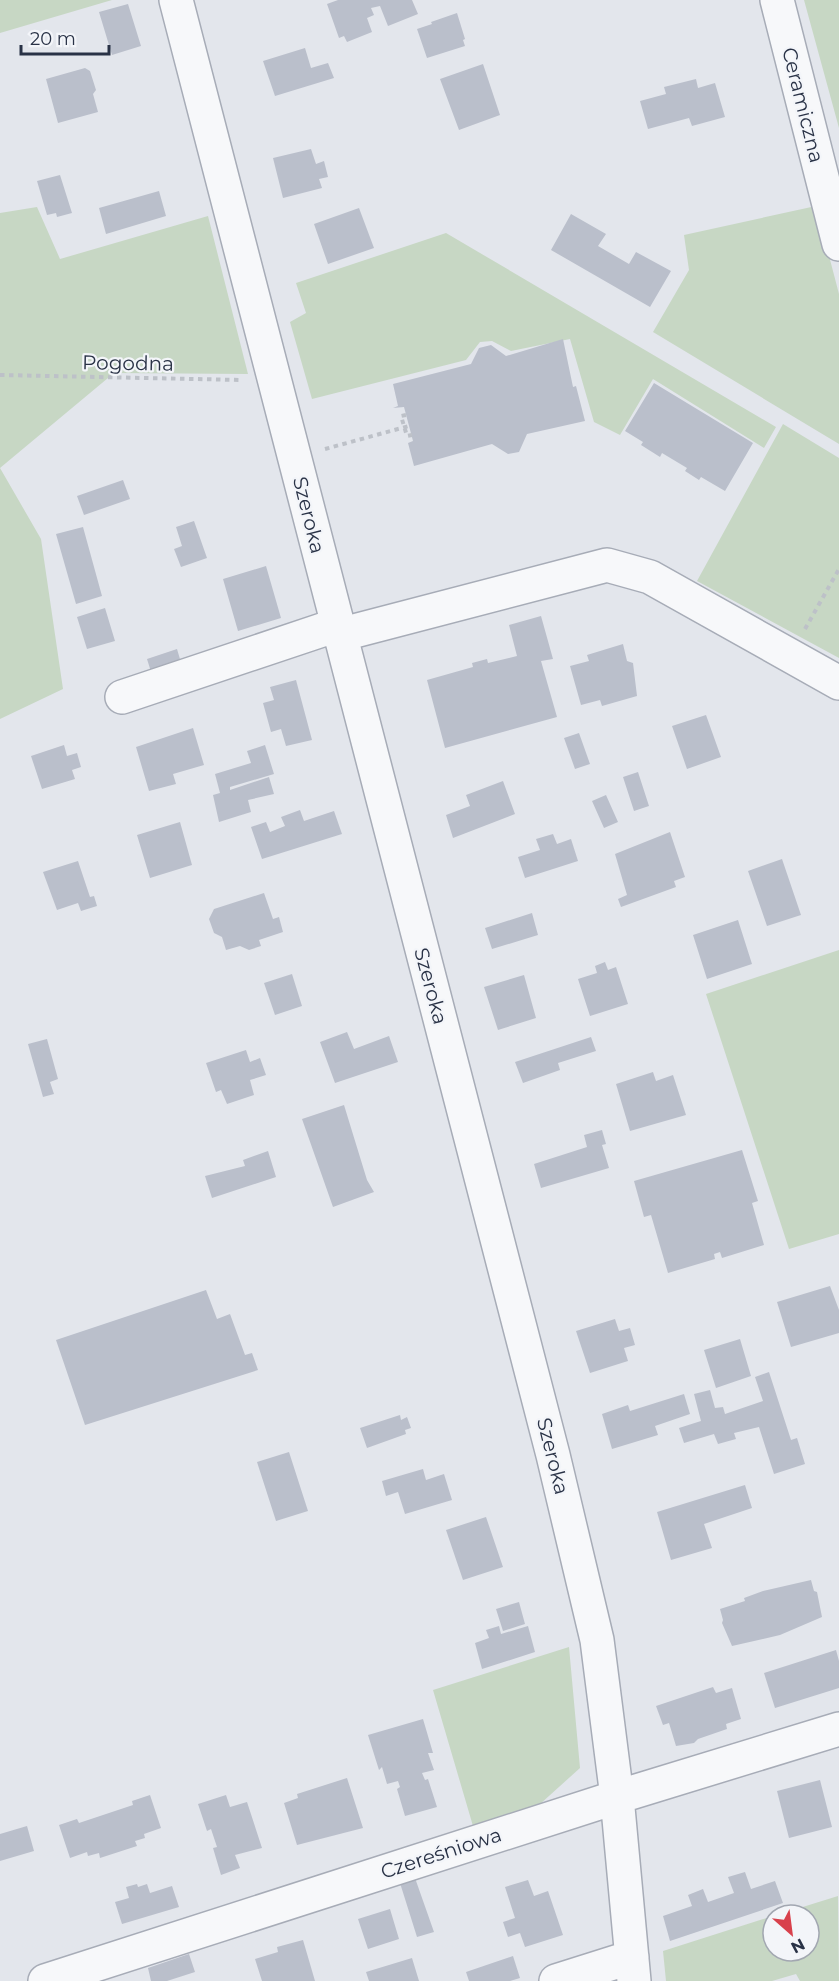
<svg xmlns="http://www.w3.org/2000/svg" width="839" height="1981" font-family="Montserrat,sans-serif">
<style>
.green{fill:#c7d7c4}
.building{fill:#babfcb}
.lines{fill:none;stroke-linecap:round;stroke-linejoin:round}
.minor-casing{stroke:#a7acb7;stroke-width:36}
.path{stroke:#bdc1c8;stroke-width:4;stroke-dasharray:4.5 4.5;stroke-linecap:butt}
.minor{stroke:#f7f8fa;stroke-width:33}
.labels{text-anchor:middle;stroke-width:4.5;stroke-linejoin:round;paint-order:stroke}
.street-label{font-size:20px;fill:#293246;stroke:#f3f5f9}
</style>
<rect width="100%" height="100%" fill="#e3e6ec"/>
<path class="green" d="M0,0H112L0,33Z
M804,0H839V128Z
M816,206L839,294V444L653,332L689,270L684,235Z
M37,207L60,259L208,216L248,374L114,373L0,468V213Z
M446,233L776,427L764,448L653,379L620,435L594,422L570,339L511,351L492,341L480,342L466,360L312,399L290,322L306,313L296,283Z
M783,424L839,458V658L697,581Z
M0,468L41,539L63,689L0,719Z
M839,950V1234L789,1249L706,994Z
M569,1647L580,1768L539,1805L473,1826L433,1690Z
M838,1896L839,1981H800L796,1974L772,1981H666L663,1951L773,1916V1951H809V1915H777Z"/>
<path class="building" d="M338,0H412L418,14L388,26L380,6L371,8L374,15L367,18L372,32L347,42L344,36L339,38L327,4Z
M128,4L141,46L112,55L99,12Z
M457,13L465,39L463,40L465,46L427,58L417,29L432,24L431,22Z
M305,48L311,68L328,63L334,78L275,96L263,61Z
M483,64L500,115L459,130L440,79Z
M85,68L90,71L96,90L93,94L98,112L58,123L46,79Z
M696,79L698,88L715,83L725,117L692,126L689,118L648,129L640,101L666,94L664,87Z
M311,149L316,164L324,161L328,177L319,179L322,188L283,198L273,158Z
M60,175L72,213L57,217L56,213L47,215L37,181Z
M159,191L166,216L106,234L99,208Z
M359,208L374,248L328,264L314,224Z
M571,214L606,234L598,246L629,264L636,252L671,271L650,307L551,250Z
M563,339L573,387L576,386L585,421L527,434L519,452L508,454L492,444L414,466L408,443L413,441L404,407L393,408L398,406L393,384L471,364L479,348L491,345L506,356Z
M654,383L753,443L725,491L701,477L699,480L685,471L687,468L662,453L660,457L641,445L643,442L625,431Z
M123,480L130,499L84,515L77,496Z
M194,521L207,558L181,567L174,549L182,546L176,527Z
M83,527L102,596L76,604L56,534Z
M266,566L281,618L238,631L223,579Z
M105,608L115,641L87,649L77,617Z
M541,616L553,659L541,661L557,717L445,748L427,680L473,667L472,663L487,659L488,663L517,656L509,625Z
M623,644L627,661L633,663L637,696L602,706L600,700L581,705L570,666L589,661L587,655Z
M177,649L182,666L152,675L147,659Z
M296,680L312,740L286,746L281,729L271,732L263,703L274,700L270,687Z
M706,715L721,757L687,769L672,726Z
M193,728L204,765L173,774L176,784L149,791L136,747Z
M579,733L590,764L575,769L564,738Z
M64,745L67,756L77,753L81,767L72,770L75,779L42,789L31,756Z
M265,745L274,774L230,787V790L269,777L274,794L248,800L251,812L219,822L213,795L220,793L215,774L251,763L247,751Z
M638,772L649,806L634,811L623,777Z
M503,781L515,814L453,838L446,815L470,806L466,795Z
M606,795L618,822L604,828L592,801Z
M300,810L304,821L334,811L342,834L262,859L251,827L266,822L270,832L285,826L281,817Z
M180,822L192,865L150,878L137,835Z
M670,832L685,877L674,881L676,887L621,907L618,899L627,895L615,854Z
M553,834L557,844L571,839L578,861L525,878L518,857L540,850L536,839Z
M782,859L801,915L767,926L748,871Z
M78,861L90,897L94,896L97,906L81,911L78,903L57,910L43,872Z
M264,893L273,919L279,917L283,932L259,940L261,946L249,950L240,946L226,950L222,937L214,933L209,919L214,909Z
M532,913L538,935L492,949L485,928Z
M738,920L752,964L707,979L693,935Z
M605,962L608,970L616,967L628,1004L590,1016L578,979L597,973L595,966Z
M292,974L302,1006L275,1015L264,983Z
M524,975L536,1018L498,1030L484,987Z
M347,1032L354,1049L389,1036L398,1062L335,1083L320,1042Z
M591,1037L596,1051L558,1063L560,1070L523,1083L515,1062Z
M47,1039L58,1079L50,1082L54,1094L43,1097L28,1044Z
M246,1050L250,1062L260,1058L266,1075L250,1080L254,1095L227,1104L221,1090L216,1092L206,1063Z
M653,1072L656,1081L673,1075L686,1115L630,1131L616,1084Z
M344,1105L367,1180L374,1192L333,1207L302,1119Z
M602,1130L606,1144L602,1145L609,1168L541,1188L534,1164L587,1147L584,1135Z
M742,1150L758,1201L752,1203L764,1245L722,1258L720,1252L714,1254L715,1259L668,1273L651,1215L644,1217L634,1181Z
M268,1151L276,1177L212,1198L205,1176L245,1166L243,1160Z
M830,1286L839,1310V1333L791,1347L777,1302Z
M206,1290L217,1319L230,1314L245,1355L252,1353L258,1370L85,1425L56,1340Z
M615,1319L619,1331L630,1328L635,1345L624,1348L628,1361L590,1373L576,1331Z
M740,1339L751,1376L716,1388L704,1350Z
M769,1372L791,1440L797,1438L805,1464L774,1474L759,1427L734,1433L736,1439L718,1444L714,1434L684,1443L679,1428L701,1421L694,1394L710,1390L715,1408L723,1407L725,1414L763,1401L755,1377Z
M684,1394L690,1414L655,1426L658,1435L612,1449L602,1414L628,1405L630,1411Z
M400,1415L401,1420L407,1417L411,1428L405,1430L406,1434L367,1448L360,1428Z
M289,1452L308,1511L276,1521L257,1462Z
M423,1469L426,1480L444,1474L452,1500L405,1514L398,1492L386,1496L382,1481Z
M745,1485L752,1508L704,1524L712,1548L671,1560L657,1512Z
M486,1517L503,1567L463,1580L446,1530Z
M811,1580L814,1591L817,1592L822,1617L780,1635L732,1646L722,1623L723,1620L720,1609L745,1601L744,1598L763,1591Z
M519,1602L525,1624L503,1631L496,1609Z
M499,1626L501,1634L528,1626L535,1652L482,1669L475,1643L489,1638L486,1630Z
M836,1650L839,1661V1688L775,1708L764,1673Z
M713,1687L716,1693L732,1688L741,1719L726,1724L727,1729L698,1739L694,1743L676,1746L669,1723L663,1725L656,1706Z
M423,1719L433,1753H428L434,1770L422,1773L425,1780L428,1779L437,1807L405,1816L397,1789L400,1787L398,1781L387,1784L382,1767L379,1770L368,1735Z
M347,1778L363,1828L297,1845L284,1803L298,1798L297,1794Z
M820,1780L832,1827L789,1838L777,1791Z
M150,1795L161,1828L144,1834L145,1838L135,1841L137,1846L100,1858L99,1853L88,1856L87,1852L70,1858L59,1825L77,1819L79,1823L133,1805L132,1801Z
M226,1795L230,1807L247,1802L262,1848L235,1855L240,1868L221,1875L213,1848L217,1847L211,1829L207,1831L198,1804Z
M27,1826L34,1851L0,1861V1834Z
M745,1872L751,1889L775,1881L783,1903L670,1941L663,1916L692,1906L688,1895L703,1889L708,1902L734,1893L728,1877Z
M415,1878L434,1932L417,1937L400,1883Z
M528,1880L534,1896L548,1891L563,1935L525,1947L520,1933L508,1937L503,1922L515,1918L505,1887Z
M137,1884L138,1887L147,1884L150,1893L172,1886L179,1907L122,1924L115,1902L129,1898L126,1887Z
M390,1909L399,1939L368,1949L358,1919Z
M303,1940L315,1981H262L255,1959L278,1952L277,1947Z
M189,1954L195,1972L167,1981H151L148,1968Z
M513,1956L520,1978L510,1981H469L466,1972Z
M412,1958L419,1981H369L366,1972Z"/>
<g class="lines">
<defs>
<path id="minor" d="M176,0L553,1455L597,1640L617,1797L634,1981
M777,0L839,244
M339,635L607,565L650,577L839,683
M122,697L337,625
M45,1981L617,1797L839,1729
M556,1981L632,1957"/>
</defs>
<use href="#minor" class="minor-casing"/>
<path class="path" d="M0,375L242,380
M406,415L401,416L407,436L412,435
M325,449L409,426
M805,629L839,569"/>
<use href="#minor" class="minor"/>
</g>
<g class="labels">
<g class="street-label">
<text transform="translate(803 105) rotate(76)" y="7">Ceramiczna</text>
<text transform="translate(128 363) rotate(1)" y="7">Pogodna</text>
<text transform="translate(309 515) rotate(76)" y="7">Szeroka</text>
<text transform="translate(431 986) rotate(75)" y="7">Szeroka</text>
<text transform="translate(553 1456) rotate(76)" y="7">Szeroka</text>
<text transform="translate(441 1853) rotate(-18)" y="7">Czereśniowa</text>
</g>
</g>
<g transform="translate(791 1933) rotate(152)"><circle r="28" fill="#f3f5f9" stroke="#a2a7b1" stroke-width="1.5"/>
<path d="M0-4.5L10 22L0 15L-10 22Z" fill="#d8414c"/>
<text y="-9" font-size="16" font-weight="bold" text-anchor="middle" fill="#293246">N</text>
</g>
<path d="M21 45v9h88v-9" fill="none" stroke="#293246" stroke-width="3"/>
<text x="30" y="45" font-size="18" fill="#293246" stroke="#f3f5f9" stroke-width="4.5" paint-order="stroke">20 m</text>
</svg>
